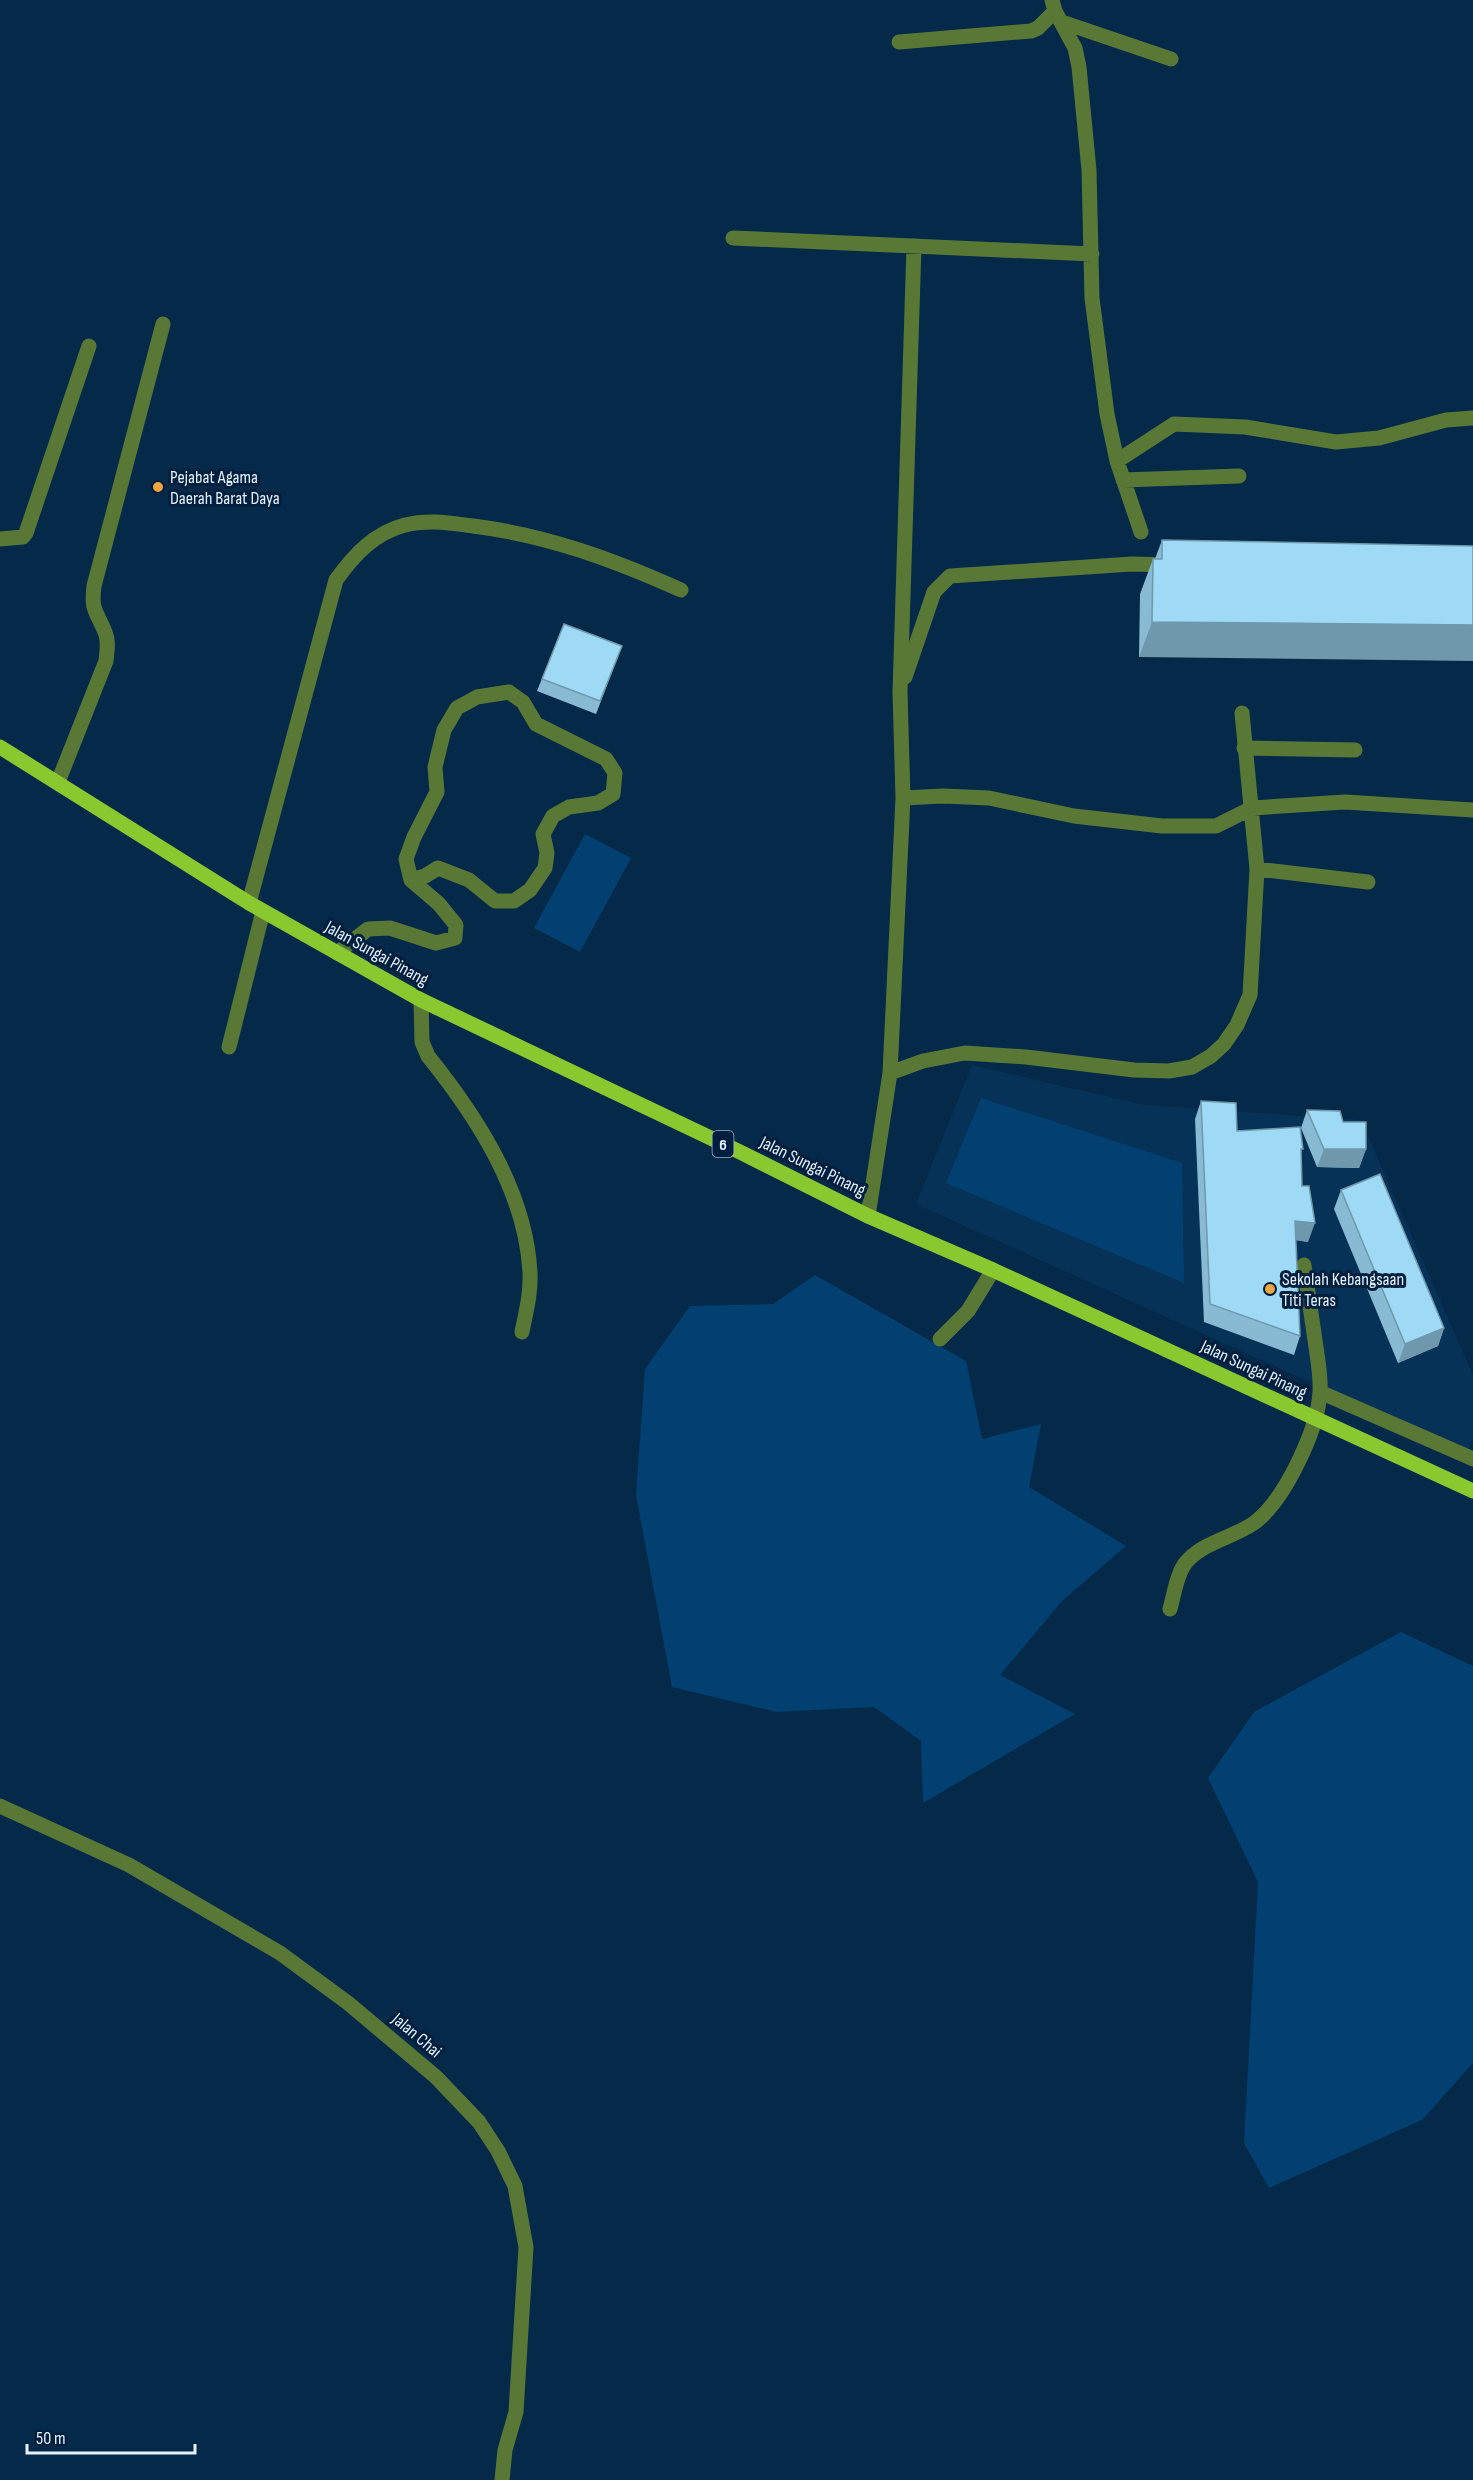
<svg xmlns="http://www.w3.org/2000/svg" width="1473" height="2480" font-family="'Sofia Sans Condensed',sans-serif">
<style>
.built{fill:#073257}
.green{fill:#024071}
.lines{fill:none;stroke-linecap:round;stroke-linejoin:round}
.minor{stroke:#597836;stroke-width:15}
.major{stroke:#89c82e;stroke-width:15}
.wall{fill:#88bbd3}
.shaded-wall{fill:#6f98ac}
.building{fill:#9ed9f5;stroke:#6f98ac;stroke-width:1.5}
.poi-dot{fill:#f1a540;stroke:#001f3e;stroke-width:2}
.labels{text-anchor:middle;stroke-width:6;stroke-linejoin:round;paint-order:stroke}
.shield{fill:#001f3e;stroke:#a0b2c4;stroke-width:1.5}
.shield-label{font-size:16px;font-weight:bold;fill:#e5f1fe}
.poi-label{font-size:18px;fill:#e5f1fe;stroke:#001f3e;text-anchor:start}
.street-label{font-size:18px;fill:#e5f1fe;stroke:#001f3e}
</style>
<rect width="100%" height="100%" fill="#042949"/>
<path class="built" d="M972,1065L1144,1105L1361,1120L1473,1375V1438L1467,1453L916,1204Z"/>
<path class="green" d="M585,834L631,858L580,952L534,928Z
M981,1098L1182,1163L1184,1283L946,1183Z
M815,1275L966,1361L982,1439L1041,1424L1029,1487L1126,1546L1063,1600L1000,1675L1075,1714L923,1803L921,1741L874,1707L777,1712L672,1687L636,1495L645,1369L690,1306L773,1304Z
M1401,1632L1473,1666V2063L1422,2120L1269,2188L1244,2143L1258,1882L1208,1778L1254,1712Z"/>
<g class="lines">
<path class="minor" d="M1052,0L1055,11L1075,48L1079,67L1089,170L1092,298L1107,414L1117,461L1141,532
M1062,22L1171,59
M899,42L1031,31L1038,28L1055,11
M733,238L1092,254
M1117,461L1174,424L1245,427L1336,442L1379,438L1446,420L1473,418
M1123,480L1239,476
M0,539L23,537L26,533L89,346
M905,677L934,592L950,576L1132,564L1170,565
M1244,748L1355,750
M58,782L106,661C107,651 109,641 105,632C96,610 91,611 94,586L163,324
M903,798L943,796L989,798L1074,816L1162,826H1216L1252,808L1345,802L1473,810
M1257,869L1368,882
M249,903L336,580C354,555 374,533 405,525C428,519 450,523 473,526C547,535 614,560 681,590
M337,953L368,929L390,928L436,943L455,938L456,925L439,904L411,880L406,859L414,837L437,792L435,767L444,730L457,708L477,697L509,692L523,702L536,724L606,759L615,773L613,794L598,803L569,807L553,816L543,834L547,853L545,868L530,890L514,901H495L469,880L438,868L425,876L411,880
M421,1000L422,1042L428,1056C477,1117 526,1192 530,1273C531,1293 526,1312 522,1332
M229,1047L263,911
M890,1073L923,1061L965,1053L1026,1057L1134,1070L1169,1071L1192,1067L1211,1056L1224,1044L1237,1025L1250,995L1257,869L1242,713
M868,1216L890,1073L903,798L900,692L914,246
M940,1339L968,1311L993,1270
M1320,1392L1473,1459
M1170,1609C1174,1595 1176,1577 1184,1565C1199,1543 1233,1538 1254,1523C1284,1501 1318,1430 1320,1392C1321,1377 1318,1361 1316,1347C1312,1319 1308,1292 1304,1265
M0,1806L129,1865L280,1953L348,2003L436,2077L479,2122L498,2151L515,2186L526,2247L516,2412L505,2450L502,2480"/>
<path class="major" d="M0,747L249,903L421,1000L740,1152L868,1216L993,1270L1473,1491"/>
</g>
<path class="wall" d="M1162,540L1473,546L1139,657L1140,594L1153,559H1155Z
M564,624L622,646L596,714L537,691Z
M1201,1101L1237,1131L1301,1155L1302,1186L1308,1242L1296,1240L1300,1336L1294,1355L1204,1322L1195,1119Z
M1307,1110L1343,1122L1366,1149L1359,1168L1317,1167L1301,1128Z
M1341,1190L1444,1328L1438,1346L1398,1363L1334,1209Z"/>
<path class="shaded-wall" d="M1152,622L1473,625V661L1139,657Z
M1324,1149H1366L1359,1168L1317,1167Z
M1295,1221L1315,1223L1308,1242L1288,1239Z
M1444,1328L1438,1346L1398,1363L1405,1344Z"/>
<path class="building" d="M1162,540L1473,546V625L1152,622L1153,559H1162Z
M564,624L622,646L600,701L542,679Z
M1201,1101L1236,1103L1237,1131L1300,1127L1303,1149H1301L1302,1186H1309L1315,1223L1295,1221L1300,1336L1210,1304Z
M1307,1110L1340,1111L1343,1122H1366V1149H1324Z
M1380,1174L1444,1328L1405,1344L1341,1190Z"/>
<g class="poi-dot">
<circle cx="158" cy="487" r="6"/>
<circle cx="1270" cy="1289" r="6"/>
</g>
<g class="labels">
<rect class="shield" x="712.5" y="1131" width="21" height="26" rx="4.5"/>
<g class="shield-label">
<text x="723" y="1150">6</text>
</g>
<g class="poi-label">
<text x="170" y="483">Pejabat Agama<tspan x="170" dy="21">Daerah Barat Daya</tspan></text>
<text x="1282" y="1285">Sekolah Kebangsaan<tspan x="1282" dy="21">Titi Teras</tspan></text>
</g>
<g class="street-label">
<text transform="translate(377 953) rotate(29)" y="6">Jalan Sungai Pinang</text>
<text transform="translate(813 1166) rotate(26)" y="6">Jalan Sungai Pinang</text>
<text transform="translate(1254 1369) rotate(25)" y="6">Jalan Sungai Pinang</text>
<text transform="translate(417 2035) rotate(40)" y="6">Jalan Chai</text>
</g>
</g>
<path d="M27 2444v9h168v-9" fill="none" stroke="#e5f1fe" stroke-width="3"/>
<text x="36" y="2444" font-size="18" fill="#e5f1fe" stroke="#001f3e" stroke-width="4.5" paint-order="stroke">50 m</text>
</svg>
